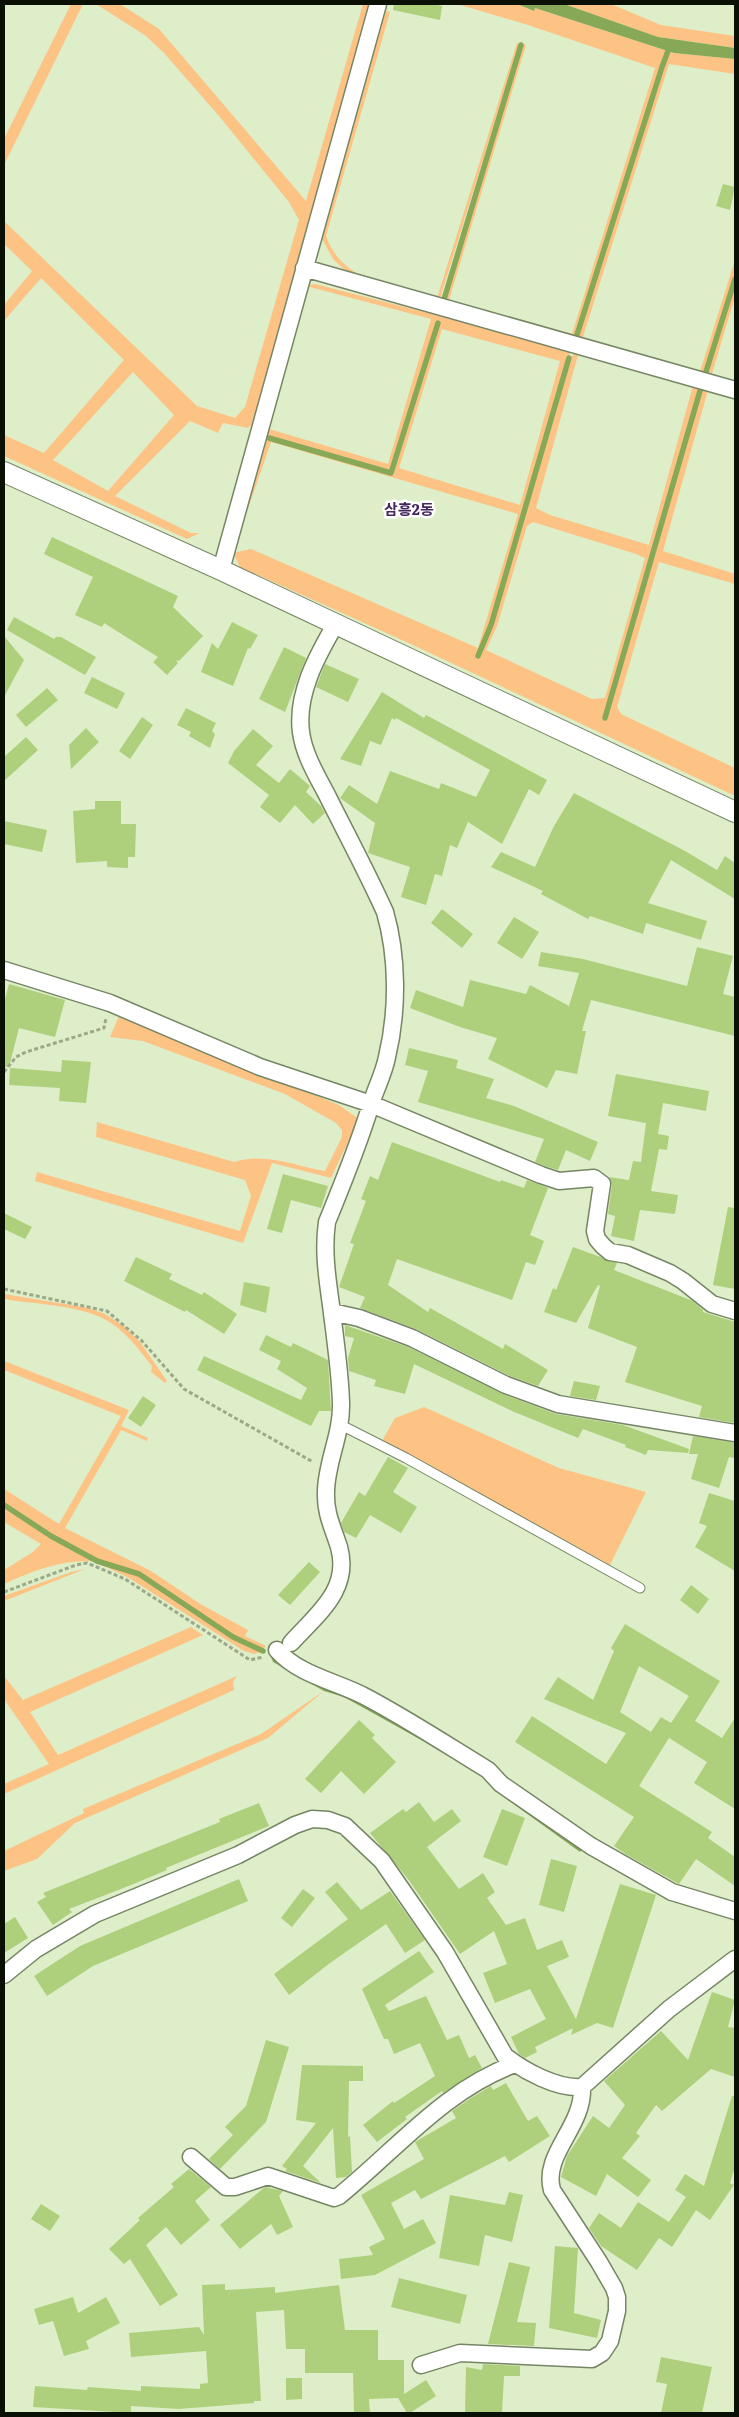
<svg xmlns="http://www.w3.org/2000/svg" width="739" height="2417" font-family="Literata,'Noto Sans KR',serif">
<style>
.green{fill:#fdc385;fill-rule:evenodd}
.water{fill:#87a856}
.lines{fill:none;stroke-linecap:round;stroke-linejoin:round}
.stream{stroke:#87a856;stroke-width:5.5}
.building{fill:#aed07d;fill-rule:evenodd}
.service-casing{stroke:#768564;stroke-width:11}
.minor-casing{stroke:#768564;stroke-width:19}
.tertiary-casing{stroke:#768564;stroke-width:22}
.path{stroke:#9ba98b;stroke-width:3;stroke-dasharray:4 2.5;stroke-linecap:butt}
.service{stroke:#fff;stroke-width:9}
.minor{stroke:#fff;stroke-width:16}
.tertiary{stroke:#fff;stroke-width:20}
.labels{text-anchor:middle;stroke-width:5;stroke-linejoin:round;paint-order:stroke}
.quarter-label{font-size:15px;font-weight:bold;fill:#45265f;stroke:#fff}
</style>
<rect width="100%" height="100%" fill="#ddeec8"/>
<path class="green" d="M71,4H83L4,165V139Z
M96,4H120L159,29L306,201L363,4H375L252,424L248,428L223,423L218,433L190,421L115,496L191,533H200L187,539L4,456V435L44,453L124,360L41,278L4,321V305L32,271L4,244V221L197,406L235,418L245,407L299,220L289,202L219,116L164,53L146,36ZM133,372L174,415L108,491L53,460Z
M457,4H517L533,11L535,8L674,53L735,59V74L669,64L581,343H576L664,68L663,65L573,343L443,306L477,188L523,46L521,44H519L438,305L357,282L333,259L321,237L383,10L390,12L326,236C342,283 395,287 437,298L517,43L526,45L449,300L572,334L655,68L528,25Z
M564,4H611L661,25L735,36V48L658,37Z
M735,260V274L702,378H698Z
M315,284L440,316L570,352C541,454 517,559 477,657L479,659L493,625L573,354L578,355L536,508L550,515L649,545L693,386L700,387L653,556L604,719L607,720L703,388L708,390L663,551L735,574V584L659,562L617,707L621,714L735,768V796L415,646L240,567L233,553L251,549L478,648L518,514L271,442L239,535L300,292L306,297L269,429L388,464L431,319L306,286ZM438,324L439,327L393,475L267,437L390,471ZM442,329L560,361L520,505L399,468ZM533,522L636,554L645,558L605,698L592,699L486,650L497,626L527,526Z
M735,284V297L710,380L705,379Z
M119,1016L339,1105L359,1119L331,1178L272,1163L243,1243L35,1181L37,1172L240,1231L251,1196L245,1180L96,1137L97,1122L234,1162C267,1152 294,1166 325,1171L342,1137V1130L336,1123L285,1094L143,1041L110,1037Z
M4,1294L89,1308L105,1314L124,1326L140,1342L167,1381L165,1383L151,1372L152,1366C139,1350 125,1330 106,1320C81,1306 38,1304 9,1300L4,1298Z
M4,1361L129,1410L121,1426L148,1438L147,1441L121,1430L65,1528L151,1571L202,1605L248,1630L245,1636L266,1646L263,1650L234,1636L140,1573L97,1559L52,1534L4,1504V1489L59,1524L121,1416L4,1370Z
M424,1407L559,1468L646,1492L609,1567L385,1443L383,1439L395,1418Z
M4,1508L54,1540L92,1561C61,1560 32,1571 4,1584V1570L33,1552L41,1544L4,1522Z
M96,1562L139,1576L233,1639L262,1652L254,1654L244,1651L129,1578Z
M85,1569L4,1601V1596L71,1572Z
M191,1627L203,1635L30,1712L58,1755L237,1676L233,1682L234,1690L4,1794V1784L49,1764L4,1699V1676L23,1700Z
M324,1691L268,1738L75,1823L37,1859L4,1871V1851L84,1813L83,1809L261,1734Z"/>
<path class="water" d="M517,4H564L658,37L735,48V59L674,53L535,8L534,11Z
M274,1655L334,1686L489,1775L583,1847L580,1852L497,1792L491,1783L477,1771L344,1697L324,1691L273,1662L271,1657Z"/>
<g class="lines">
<path class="stream" d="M442,306L521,45
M575,341L662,67L668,51L672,47
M704,378L735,279
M269,438L391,473L438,323
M478,656L491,625L569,358
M605,718L700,391
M4,1505L51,1536L97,1561L139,1574L233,1637L263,1651"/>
</g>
<path class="building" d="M394,4H433L442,6L440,20L393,10Z
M723,184L735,187L730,210L716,206Z
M52,537L178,596L173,607L203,636L179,661L176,660L178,663L167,675L153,662L158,657L104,623L102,627L75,615L93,577L44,554Z
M14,617L54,639L56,637H61L96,657L85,675L7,630Z
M232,622L258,635L250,649L248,648L233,686L201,672L212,643L218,649Z
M4,636L24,660L4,697Z
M284,647L306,658L285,712L259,699Z
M325,664L359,679L348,702L316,687Z
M92,677L125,693L117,709L84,693Z
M47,688L58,700L26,727L16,715Z
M382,692L424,718L426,715L547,780L539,795L529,789L502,844L468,822L457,848L450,845L442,876L435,874L426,905L401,897L410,867L368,853L375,823L340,798L349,785L377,804L390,771L439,789L441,783L476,797L490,770L396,718L395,720L392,718L381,745L370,741L361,766L340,759Z
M186,708L216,723L212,731L215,734L210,748L189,736L191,732L177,725Z
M142,717L153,725L130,759L119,751Z
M86,728L99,742L71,769L69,745Z
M253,729L273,746L256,765L279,783L290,769L310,786L306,792L321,806L325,813L313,824L295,805L280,823L260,807L269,795L228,763L234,751Z
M26,737L38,750L4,781V757Z
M574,793L685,851L717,870L725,856L735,863V899L671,860L648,903L707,921L701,940L646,923L643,934L590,916L588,919L541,894L543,891L491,867L501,852L535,867L554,826Z
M95,801H121V824H136L135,857H128V868L107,867V861L76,863L73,811L95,809Z
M4,821L47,830L42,852L4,844Z
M442,909L473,934L462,948L431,923Z
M514,917L539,932L522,959L497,943Z
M697,947L733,956L723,994L735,997V1036L591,1000L582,1031H586L577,1074L556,1070L547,1088L488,1059L497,1038L460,1027L410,1008L416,990L463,1007L470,980L526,994L530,985L569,1006L579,973L538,966L541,952L583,959L687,986Z
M9,984L65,1000L55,1037L19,1028L9,1067H4V1003Z
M409,1048L458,1060L456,1068L494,1079L486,1098L514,1106L598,1142L590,1161L566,1150L558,1170L545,1166L535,1162L544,1139L418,1102L428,1071L405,1065Z
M62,1060L91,1062L86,1103L59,1101L60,1088L9,1085L10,1068L61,1072Z
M616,1074L709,1091L706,1111L663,1103L658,1134L669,1136L667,1150L659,1149L651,1191L678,1195L675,1214L640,1210L634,1241L611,1236L615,1216L608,1214L612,1185L609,1177L629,1180L633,1161L641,1162L646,1123L608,1116Z
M392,1142L500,1182L501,1180L524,1188L527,1180L548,1188L530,1235L544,1241L535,1265L526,1262L512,1300L397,1259L388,1285L428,1312L430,1308L503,1349L505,1344L548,1370L538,1386L510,1376L416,1329L360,1308L365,1297L339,1287L354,1244L350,1243L366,1201L361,1199L370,1176L378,1180Z
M283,1174L328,1186L321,1208L291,1200L282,1233L267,1229Z
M728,1207L735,1208V1289L713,1285Z
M4,1213L32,1227L25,1239L4,1229Z
M573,1247L617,1263L614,1270L693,1301L703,1310V1312L735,1322V1423L699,1417L702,1406L625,1382L637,1347L588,1328L600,1286L598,1285L576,1323L544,1312L553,1288L556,1290Z
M136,1257L172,1274L169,1279L202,1295L204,1292L237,1314L224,1334L186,1310L185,1312L124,1281Z
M244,1282L270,1287L266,1313L240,1305Z
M345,1325L408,1347L503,1394L556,1414L623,1425L689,1449L688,1453L648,1450L646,1455L625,1447L626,1445L583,1429L578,1438L512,1411L414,1364L405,1394L374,1386L376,1380L349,1371L348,1358L354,1338L345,1336Z
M266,1335L291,1347L293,1343L328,1360L331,1411H319L311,1426L197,1370L204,1356L301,1400L307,1388L277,1369L281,1361L259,1350Z
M574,1381L600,1386L596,1400L570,1396Z
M143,1396L156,1405L141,1427L128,1418Z
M693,1436L735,1443V1458L729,1457L719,1488L691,1479L698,1454H689Z
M388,1457L408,1468L393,1492L417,1507L401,1533L370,1515L356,1538L344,1532L341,1523L359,1492L365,1496Z
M709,1493L735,1501V1571L695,1547L707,1526L699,1523Z
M309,1562L320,1572L290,1605L278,1595Z
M691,1585L709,1599L698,1614L680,1600Z
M625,1624L720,1681L695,1721L722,1738L735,1718V1809L694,1783L707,1762L669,1738L639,1786L712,1832L708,1838L735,1857V1886L696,1859L679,1884L627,1855L614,1846L634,1817L515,1742L532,1716L606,1764L626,1733L544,1699L558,1677L593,1700L614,1651L611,1648ZM639,1666L689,1696L671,1723L661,1717L651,1732L620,1712Z
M359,1720L375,1735L372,1738L396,1762L364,1794L341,1771L321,1793L305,1779Z
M419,1802L434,1822L452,1809L461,1821L427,1847L459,1889L483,1873L495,1892L487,1898L506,1925L525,1918L537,1950L562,1940L569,1957L547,1966L576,2019L620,1884L656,1895L613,2028L597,2023L571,2035L573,2028L535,2047L537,2052L525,2058L519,2054L511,2037L546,2019L530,1989L495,2003L483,1973L507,1964L494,1931L460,1954L408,1879L370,1833L403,1809L406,1812Z
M259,1803L269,1826L166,1868L167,1870L126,1887L69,1909L72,1912L53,1925L37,1902L46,1897L43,1893L220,1822L219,1819Z
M502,1809L525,1818L507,1866L483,1857Z
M551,1859L577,1866L564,1912L539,1905Z
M239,1879L248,1901L93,1966L47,1996L34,1976L80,1946Z
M337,1882L361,1910L390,1891L425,1940L405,1953L386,1924L330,1963L289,1995L274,1974L348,1919L325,1892Z
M303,1889L315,1898L292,1927L281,1918Z
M15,1917L28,1938L4,1953V1924Z
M419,1951L434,1972L385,2005L389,2011L426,1996L447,2040L459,2035L469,2058L475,2055L482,2068L443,2093L442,2091L405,2117L407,2119L377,2142L363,2125L393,2101L394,2103L435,2076L420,2043L394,2054L388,2039H384L362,1989Z
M712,1992L735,2000L728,2027L735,2028V2077L711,2069L662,2111L656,2105L636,2133L640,2136L622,2158L651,2180L638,2197L607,2174L596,2196L561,2177L567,2156L593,2116L609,2128L625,2105L604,2081L661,2031L688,2060Z
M266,2040L289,2047L266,2122L220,2169L209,2159L233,2135L225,2127L246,2106Z
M302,2065L363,2066V2081H349L348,2137L350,2136L352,2172L346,2177L336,2178L333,2128L303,2166L321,2183L285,2171L287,2169L282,2166L316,2123L296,2120Z
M506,2083L528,2121L537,2116L550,2136L509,2162L505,2156L421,2199L415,2190L391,2203L404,2229L423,2219L436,2243L375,2275L341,2279L339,2259L373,2255L369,2247L385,2239L361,2195L424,2159L415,2142L456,2118L452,2111L471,2098L491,2086L493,2090Z
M732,2096H735V2167L730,2183L734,2185L710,2220L696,2210L672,2247L659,2238L637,2270L601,2246L589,2228L599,2213L621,2228L638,2202L669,2222L686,2197L675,2190L685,2174L704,2186Z
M189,2169L211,2187L195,2201L210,2220L181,2245L166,2227L146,2245L178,2295L160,2306L130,2259L124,2264L109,2249L140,2220L138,2218L174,2187L171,2184Z
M265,2187L283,2191L279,2196L293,2227L277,2235L271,2224L240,2249L220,2225Z
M509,2192L523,2195L512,2242L485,2235L479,2266L439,2258L450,2195L505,2205Z
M41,2204L60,2216L50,2231L31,2219Z
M555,2246L578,2248L574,2313L601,2320L597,2338L549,2328Z
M509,2262L530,2267L517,2322L536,2323L534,2346L488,2344Z
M399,2278L467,2295L460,2324L391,2307Z
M225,2284V2290L275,2287V2293L339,2285L345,2330H378V2360H404V2394L426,2380L436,2396L410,2413H407L398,2398L369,2399L370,2413H354L353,2373H305V2349H286L284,2310L256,2312L261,2401H254V2403L179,2409L131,2406V2413L33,2407L35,2386L87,2390L88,2387L141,2391V2386L200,2389V2384L208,2383L206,2351L131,2357L129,2333L199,2327L204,2335L202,2285Z
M73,2297L78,2313L106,2297L120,2323L86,2341L89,2349L64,2356L53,2321L39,2325L34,2309Z
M661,2357L712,2367L702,2413H661L667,2384L656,2382Z
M483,2364L520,2366V2376H504L502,2413H465L466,2367L482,2370Z
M286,2378H302V2399L286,2400Z"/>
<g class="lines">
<defs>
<path id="service" d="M341,1425L406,1458L640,1588"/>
<path id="minor" d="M304,268L735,390
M221,570L378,4
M4,970L110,1003L260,1067L371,1104L541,1175L559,1181L594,1178L602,1184L595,1231L597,1239L603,1246L610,1252L628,1255L670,1273L683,1281L712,1304L735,1311
M332,1312L359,1318L412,1338L506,1385L558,1404L735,1433
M291,1643C317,1614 351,1590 339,1547C333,1528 325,1513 326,1492C326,1463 342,1434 341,1403C340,1370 335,1338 331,1305C327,1277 323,1250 327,1222C343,1183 359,1144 371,1104C376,1088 384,1073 387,1057C398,1011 398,957 385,912C368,874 348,837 329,799C319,779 304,756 301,732C296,694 317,656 335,625
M277,1650C299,1675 335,1681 364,1696C406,1718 447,1745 488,1770L501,1784L591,1846L672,1892L735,1911
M4,1975L36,1949L95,1914L238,1855L295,1825L312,1819L328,1820L345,1826L382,1861L445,1952L505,2056C524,2071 557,2089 582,2087L669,2009L735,1959
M191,2157L226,2187H235L268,2176L334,2198L339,2196C396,2150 444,2090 515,2064
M421,2365L460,2353L592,2359L602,2353L610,2341L617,2311V2297L614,2288L599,2262L552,2190C542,2154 584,2127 582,2087"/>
<path id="tertiary" d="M4,472L221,570L735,812"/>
</defs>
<use href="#service" class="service-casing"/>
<use href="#minor" class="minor-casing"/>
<use href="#tertiary" class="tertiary-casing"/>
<path class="path" d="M4,1072L16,1057L26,1052L104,1028L106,1018
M4,1289L107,1311L142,1341L184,1389L313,1462
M4,1592L76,1565L87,1563L125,1579L250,1660L263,1657"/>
<use href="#service" class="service"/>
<use href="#minor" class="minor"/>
<use href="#tertiary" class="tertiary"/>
</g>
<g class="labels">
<g class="quarter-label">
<text x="409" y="515">삼흥2동</text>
</g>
</g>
<rect width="739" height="2417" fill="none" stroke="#0a1004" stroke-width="10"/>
</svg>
